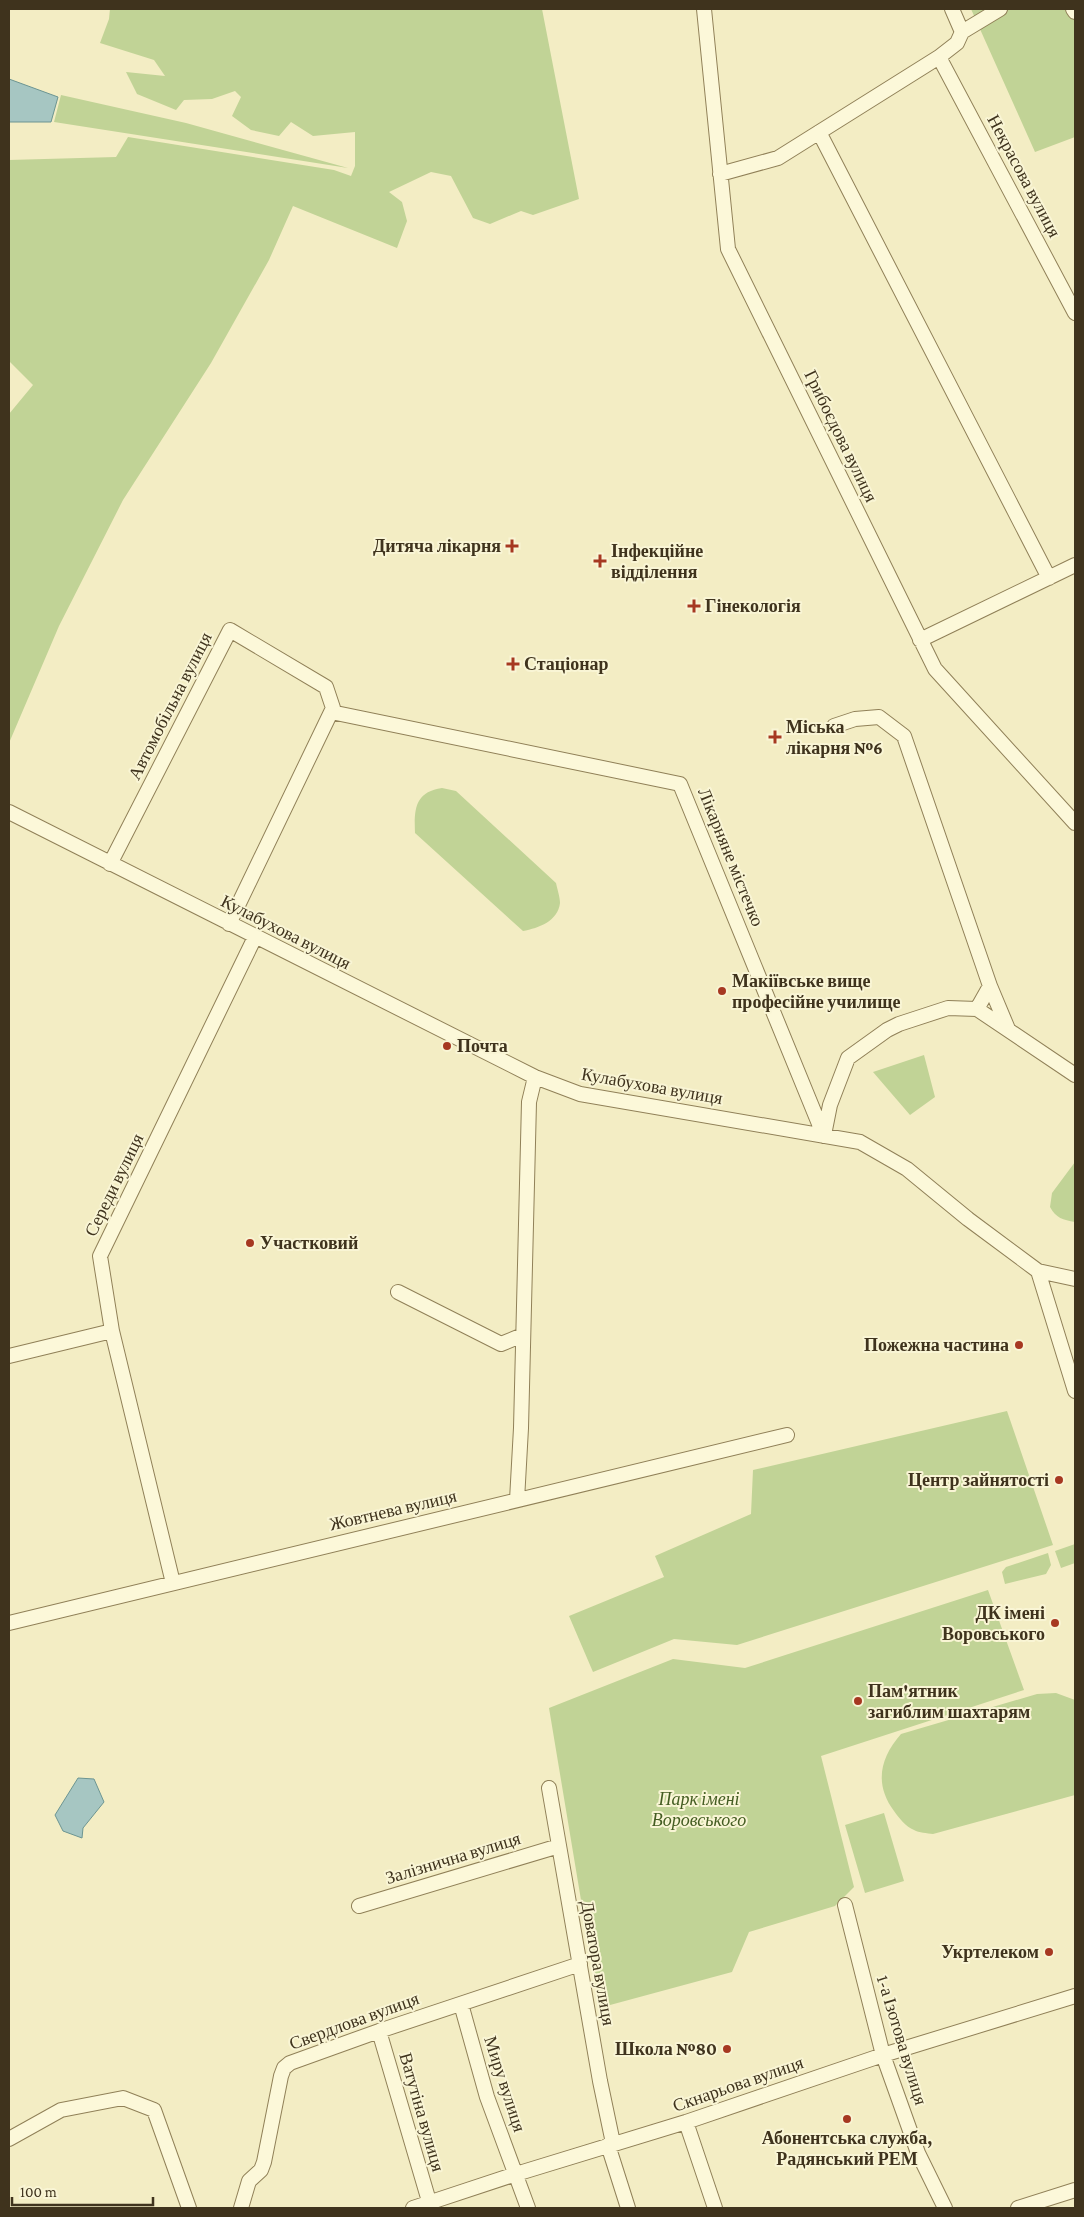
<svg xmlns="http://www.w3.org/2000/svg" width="1084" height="2217" font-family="'Crimson Pro',serif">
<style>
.green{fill:#c1d396}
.water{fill:#a6c6c2;stroke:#6c9592}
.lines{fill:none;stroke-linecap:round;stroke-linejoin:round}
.minor-casing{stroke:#908058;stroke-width:16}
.minor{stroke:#fcf8d9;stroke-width:14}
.poi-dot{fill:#a63821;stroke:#f9f5d5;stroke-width:2}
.labels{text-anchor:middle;stroke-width:4;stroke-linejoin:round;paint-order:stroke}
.street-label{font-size:18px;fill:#3f331d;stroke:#f9f5d5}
.poi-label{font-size:18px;font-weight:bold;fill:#3f331d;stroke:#f9f5d5;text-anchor:start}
.park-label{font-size:18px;font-style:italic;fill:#445d22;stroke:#f9f5d5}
</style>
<rect width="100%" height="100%" fill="#f3edc4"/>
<path class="green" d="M110,9H542L579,199L533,215L521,211L490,224L473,218L451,176L431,172L389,192L402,202L407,221L397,248L293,206L269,260L211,363L123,500L59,626L9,743V414L33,385L9,361V160L116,157L128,137L334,170L351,176L355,166V132L313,136L291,122L279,136L251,130L232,116L241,97L235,91L212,99L184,100L176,110L137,94L126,72L165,76L154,60L100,43L109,19Z
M971,9H1075V137L1035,152Z
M61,95L186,123L348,168L54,122Z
M442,788L456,791L556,883C557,888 560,897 560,903C558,921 539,928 523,931L415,833C414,809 415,792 442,788Z
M924,1055L935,1097L910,1115L873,1072Z
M1075,1162V1222C1063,1220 1056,1218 1050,1207L1052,1193Z
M1007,1411L1053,1545L737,1645L674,1639L593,1672L569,1616L664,1577L655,1556L751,1514L753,1470Z
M1075,1544V1563L1061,1568L1055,1551Z
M1048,1553L1051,1565L1046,1574L1005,1584L1002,1572L1006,1567Z
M988,1590L1024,1690L821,1756L854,1887L835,1906L749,1932L732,1972L599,2008L549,1708L673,1659L745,1668Z
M1056,1693L1075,1700V1795L933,1834C927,1833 919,1833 914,1830C906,1827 899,1818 894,1811C874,1784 880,1758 901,1734L1037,1694Z
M884,1813L904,1881L865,1893L845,1825Z"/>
<path class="water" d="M9,79L58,97L51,122H9Z
M78,1778L94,1779L104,1802L83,1828L82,1838L63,1831L55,1815Z"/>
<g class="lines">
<defs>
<path id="minor" d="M704,9L728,249L935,669L1075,823
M1073,9L1075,12
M962,32L1000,9
M939,57L1075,313
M819,132L1049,578
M720,174L778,158L939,57L957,43L962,32L952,9
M920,640L1075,565
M331,712L680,784L824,1136
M834,726L855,719L879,717L904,736L990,986L977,1009
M9,812L535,1077L580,1094L860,1142L907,1169L968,1219L1038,1271L1075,1279
M110,864L230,630L326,687L333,708L229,924
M990,986L1008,1029
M824,1135L830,1105L848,1058L887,1030L899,1024L948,1008L977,1009L1075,1075
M1038,1271L1075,1391
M398,1292L501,1344L523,1335
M9,1356L112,1331
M517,1500L521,1428L529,1102L535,1077
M173,1583L112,1331L100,1256L255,937
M9,1623L787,1435
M549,1788L600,2081L613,2143
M845,1905L883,2055L918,2153L945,2208
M359,1906L559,1846
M461,2004L487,2097L528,2208
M379,2031L431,2208
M686,2122L715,2208
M9,2139L61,2110L123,2098L154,2110L189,2208
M608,2145L628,2208
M241,2208L249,2181L261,2170L264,2162L281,2076L284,2068L290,2063L379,2031L580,1964
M413,2208L516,2174L686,2122L883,2055L1075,1996
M1018,2208L1075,2190"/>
</defs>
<use href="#minor" class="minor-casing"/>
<use href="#minor" class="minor"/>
</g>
<g class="poi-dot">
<path d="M509.5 538.5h5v5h5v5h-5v5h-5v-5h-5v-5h5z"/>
<path d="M597.5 553.5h5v5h5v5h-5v5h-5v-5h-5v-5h5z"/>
<path d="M691.5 598.5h5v5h5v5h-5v5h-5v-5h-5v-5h5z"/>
<path d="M510.5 656.5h5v5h5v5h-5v5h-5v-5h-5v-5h5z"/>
<path d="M772.5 729.5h5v5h5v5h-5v5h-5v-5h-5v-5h5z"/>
<circle cx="722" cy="991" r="5"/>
<circle cx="447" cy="1046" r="5"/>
<circle cx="250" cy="1243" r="5"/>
<circle cx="1019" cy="1345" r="5"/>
<circle cx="1059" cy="1480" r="5"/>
<circle cx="1055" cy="1623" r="5"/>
<circle cx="858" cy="1701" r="5"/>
<circle cx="1049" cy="1952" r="5"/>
<circle cx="727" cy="2049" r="5"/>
<circle cx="847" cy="2119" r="5"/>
</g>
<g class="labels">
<g class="street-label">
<text transform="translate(1024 176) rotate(62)" y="6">Некрасова вулиця</text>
<text transform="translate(841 436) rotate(64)" y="6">Грибоєдова вулиця</text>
<text transform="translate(170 706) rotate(-63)" y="6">Автомобільна вулиця</text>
<text transform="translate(731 857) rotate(68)" y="6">Лікарняне містечко</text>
<text transform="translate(286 932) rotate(27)" y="6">Кулабухова вулиця</text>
<text transform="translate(652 1086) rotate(10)" y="6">Кулабухова вулиця</text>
<text transform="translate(114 1185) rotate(-64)" y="6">Середи вулиця</text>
<text transform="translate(393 1510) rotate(-13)" y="6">Жовтнева вулиця</text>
<text transform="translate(453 1858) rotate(-17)" y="6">Залізнична вулиця</text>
<text transform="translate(598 1963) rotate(80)" y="6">Доватора вулиця</text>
<text transform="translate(354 2021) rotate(-20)" y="6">Свердлова вулиця</text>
<text transform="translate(902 2040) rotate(73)" y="6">1-а Ізотова вулиця</text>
<text transform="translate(505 2084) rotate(72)" y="6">Миру вулиця</text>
<text transform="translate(738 2084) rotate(-19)" y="6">Скнарьова вулиця</text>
<text transform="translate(422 2112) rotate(74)" y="6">Ватутіна вулиця</text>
</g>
<g class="poi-label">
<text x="501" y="552" text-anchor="end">Дитяча лікарня</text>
<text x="611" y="557">Інфекційне<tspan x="611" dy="21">відділення</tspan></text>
<text x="705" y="612">Гінекологія</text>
<text x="524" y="670">Стаціонар</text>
<text x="786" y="733">Міська<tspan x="786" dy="21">лікарня №6</tspan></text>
<text x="732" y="987">Макіївське вище<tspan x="732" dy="21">професійне училище</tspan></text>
<text x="457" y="1052">Почта</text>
<text x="260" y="1249">Участковий</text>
<text x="1009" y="1351" text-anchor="end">Пожежна частина</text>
<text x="1049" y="1486" text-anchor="end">Центр зайнятості</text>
<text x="1045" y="1619" text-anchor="end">ДК імені<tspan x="1045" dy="21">Воровського</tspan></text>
<text x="868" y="1697">Пам'ятник<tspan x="868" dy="21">загиблим шахтарям</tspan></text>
<text x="1039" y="1958" text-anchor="end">Укртелеком</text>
<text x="717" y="2055" text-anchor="end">Школа №80</text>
<text x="847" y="2144" text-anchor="middle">Абонентська служба,<tspan x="847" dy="21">Радянський РЕМ</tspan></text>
</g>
<g class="park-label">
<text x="699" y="1805">Парк імені<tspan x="699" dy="21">Воровського</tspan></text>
</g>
</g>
<rect width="1084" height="2217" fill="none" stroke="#3f331d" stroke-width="20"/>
<path d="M12 2197v8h141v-8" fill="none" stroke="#3f331d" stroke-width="2.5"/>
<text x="20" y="2197" font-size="15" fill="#3f331d" stroke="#f9f5d5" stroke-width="4" paint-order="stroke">100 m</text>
</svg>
